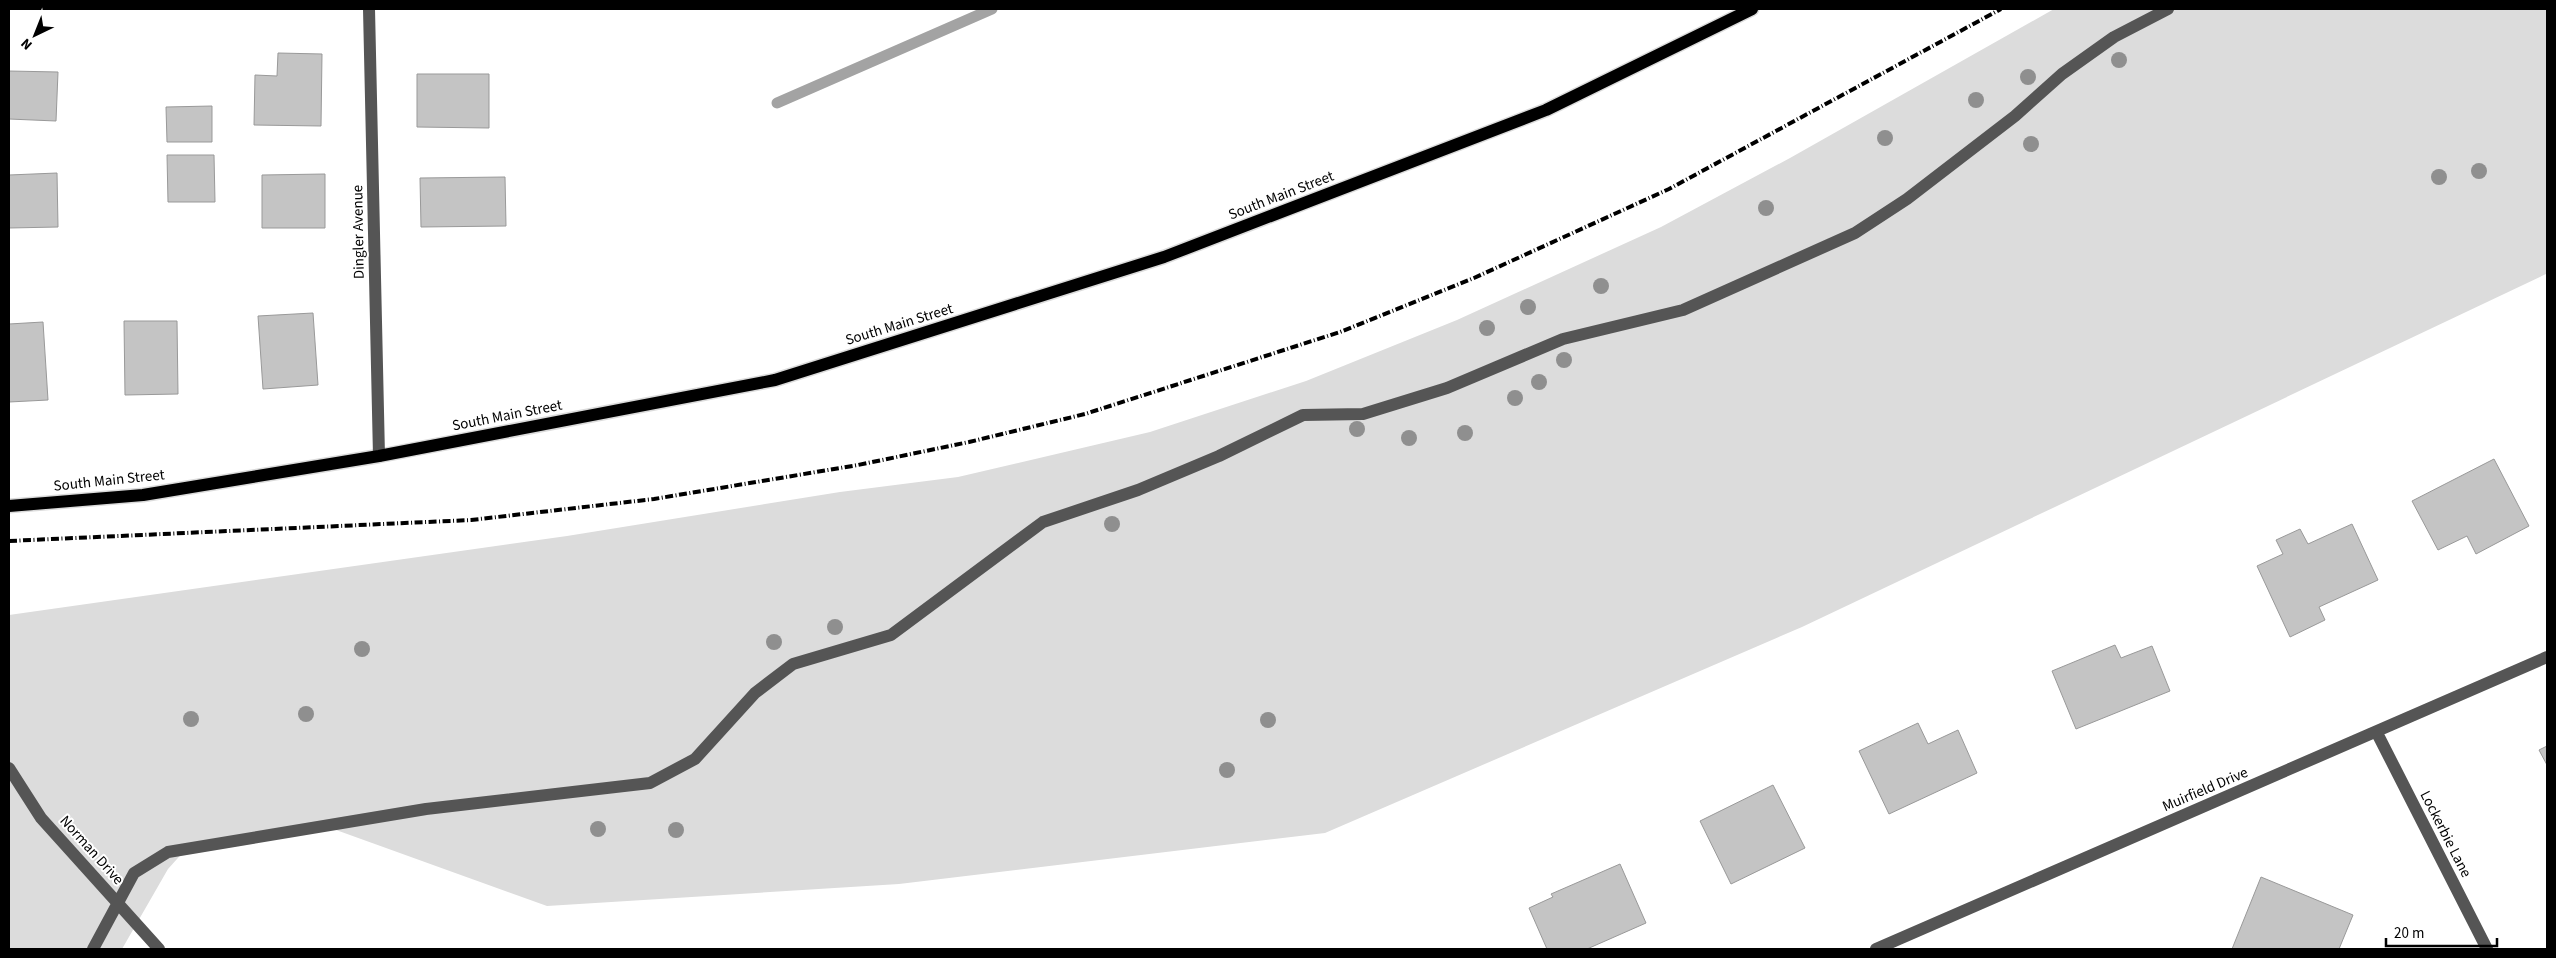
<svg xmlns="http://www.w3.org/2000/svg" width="2556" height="958" font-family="'Source Sans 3',sans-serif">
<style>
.green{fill:#dcdcdc}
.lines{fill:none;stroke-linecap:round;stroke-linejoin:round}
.stream{stroke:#a3a3a3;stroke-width:11}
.building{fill:#c4c4c4;stroke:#999}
.major-casing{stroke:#dbdbdb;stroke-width:15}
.minor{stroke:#555;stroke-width:12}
.major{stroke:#000;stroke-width:12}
.rail{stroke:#000;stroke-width:4;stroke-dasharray:8 2.5 1 2.5;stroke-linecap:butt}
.tree{fill:#8f8f8f}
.labels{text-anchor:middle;stroke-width:4;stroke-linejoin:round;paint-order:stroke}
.street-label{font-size:15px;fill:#000;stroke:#fff}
</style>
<rect width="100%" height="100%" fill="#fff"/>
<path class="green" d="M2054,9H2547L2546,274L1802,627L1325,833L899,884L547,906L325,826L186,849L168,869L122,949H9V615L567,536L840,492L958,477L1150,432L1306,381L1457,320L1661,227L1790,158Z"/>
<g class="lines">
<path class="stream" d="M777,103L992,9"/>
</g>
<path class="building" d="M278,53L322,54L321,126L254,125L255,75L277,76Z
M9,71L58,72L56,121L9,119Z
M417,74H489V128L417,127Z
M212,106V142H167L166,107Z
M167,155H214L215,202H168Z
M57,173L58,227L9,228V175Z
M325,174V228H262V175Z
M505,177L506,226L421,227L420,178Z
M313,313L318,385L263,389L258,316Z
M124,321H177L178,394L125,395Z
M43,322L48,400L9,402V324Z
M2494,459L2529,526L2476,554L2467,536L2438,550L2412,501Z
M2352,524L2378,580L2319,607L2325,620L2290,637L2257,566L2283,554L2276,540L2300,529L2308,544Z
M2115,645L2121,658L2152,646L2170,691L2076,729L2052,671Z
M1918,723L1928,744L1958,730L1977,773L1889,814L1859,751Z
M2547,746V765L2539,750Z
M1773,785L1805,848L1731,884L1700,821Z
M1620,864L1646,923L1587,949H1547L1529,908L1553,897L1551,894Z
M2261,877L2353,915L2339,949H2232Z"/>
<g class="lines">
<defs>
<path id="major" d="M9,506L143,495L379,456L775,380L1164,257L1546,110L1752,9"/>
</defs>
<use href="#major" class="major-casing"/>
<path class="minor" d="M369,9L379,456
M2377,733L2487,949
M9,768L41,818L159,949
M93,949L134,873L168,852L426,809L650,783L695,759L755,693L793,664L891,635L1043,522L1138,490L1219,456L1303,415L1363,414L1447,388L1563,339L1683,310L1855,233L1907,199L2015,116L2062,74L2114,37L2168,9
M1876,949L2547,657"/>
<use href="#major" class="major"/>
<path class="rail" d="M9,541L471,520L654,499L858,465L969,442L1085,414L1340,332L1474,278L1669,189L2001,9"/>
</g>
<g class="tree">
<circle cx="2119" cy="60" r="8"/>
<circle cx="2028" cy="77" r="8"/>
<circle cx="1976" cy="100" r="8"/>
<circle cx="1885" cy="138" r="8"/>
<circle cx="2031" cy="144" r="8"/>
<circle cx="2479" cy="171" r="8"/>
<circle cx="2439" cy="177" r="8"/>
<circle cx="1766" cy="208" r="8"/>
<circle cx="1601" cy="286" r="8"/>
<circle cx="1528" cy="307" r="8"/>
<circle cx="1487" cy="328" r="8"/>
<circle cx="1564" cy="360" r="8"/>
<circle cx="1539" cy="382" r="8"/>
<circle cx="1515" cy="398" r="8"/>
<circle cx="1357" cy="429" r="8"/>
<circle cx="1465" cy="433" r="8"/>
<circle cx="1409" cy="438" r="8"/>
<circle cx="1112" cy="524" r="8"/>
<circle cx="835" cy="627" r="8"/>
<circle cx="774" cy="642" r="8"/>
<circle cx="362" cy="649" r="8"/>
<circle cx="306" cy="714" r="8"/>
<circle cx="191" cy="719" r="8"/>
<circle cx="1268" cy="720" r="8"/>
<circle cx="1227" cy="770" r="8"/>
<circle cx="598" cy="829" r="8"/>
<circle cx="676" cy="830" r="8"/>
</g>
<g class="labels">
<g class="street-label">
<text transform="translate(1281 195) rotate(-21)" y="5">South Main Street</text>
<text transform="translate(358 232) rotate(-91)" y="5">Dingler Avenue</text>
<text transform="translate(899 324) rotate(-17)" y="5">South Main Street</text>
<text transform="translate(507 415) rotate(-11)" y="5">South Main Street</text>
<text transform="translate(109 480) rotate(-6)" y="5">South Main Street</text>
<text transform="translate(2205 789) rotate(-23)" y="5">Muirfield Drive</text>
<text transform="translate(2446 834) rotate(63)" y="5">Lockerbie Lane</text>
<text transform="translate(92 850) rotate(48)" y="5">Norman Drive</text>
</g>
</g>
<rect width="2556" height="958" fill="none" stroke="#000000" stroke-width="20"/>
<g transform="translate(35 35) rotate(223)" stroke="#ffffff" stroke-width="4" paint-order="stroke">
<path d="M0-4L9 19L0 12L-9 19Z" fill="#000000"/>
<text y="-8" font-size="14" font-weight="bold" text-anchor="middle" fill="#000000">N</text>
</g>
<path d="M2386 938v8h111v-8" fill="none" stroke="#000000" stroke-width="2.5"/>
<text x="2394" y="938" font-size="15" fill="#000000" stroke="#ffffff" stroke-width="4" paint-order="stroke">20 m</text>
</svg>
